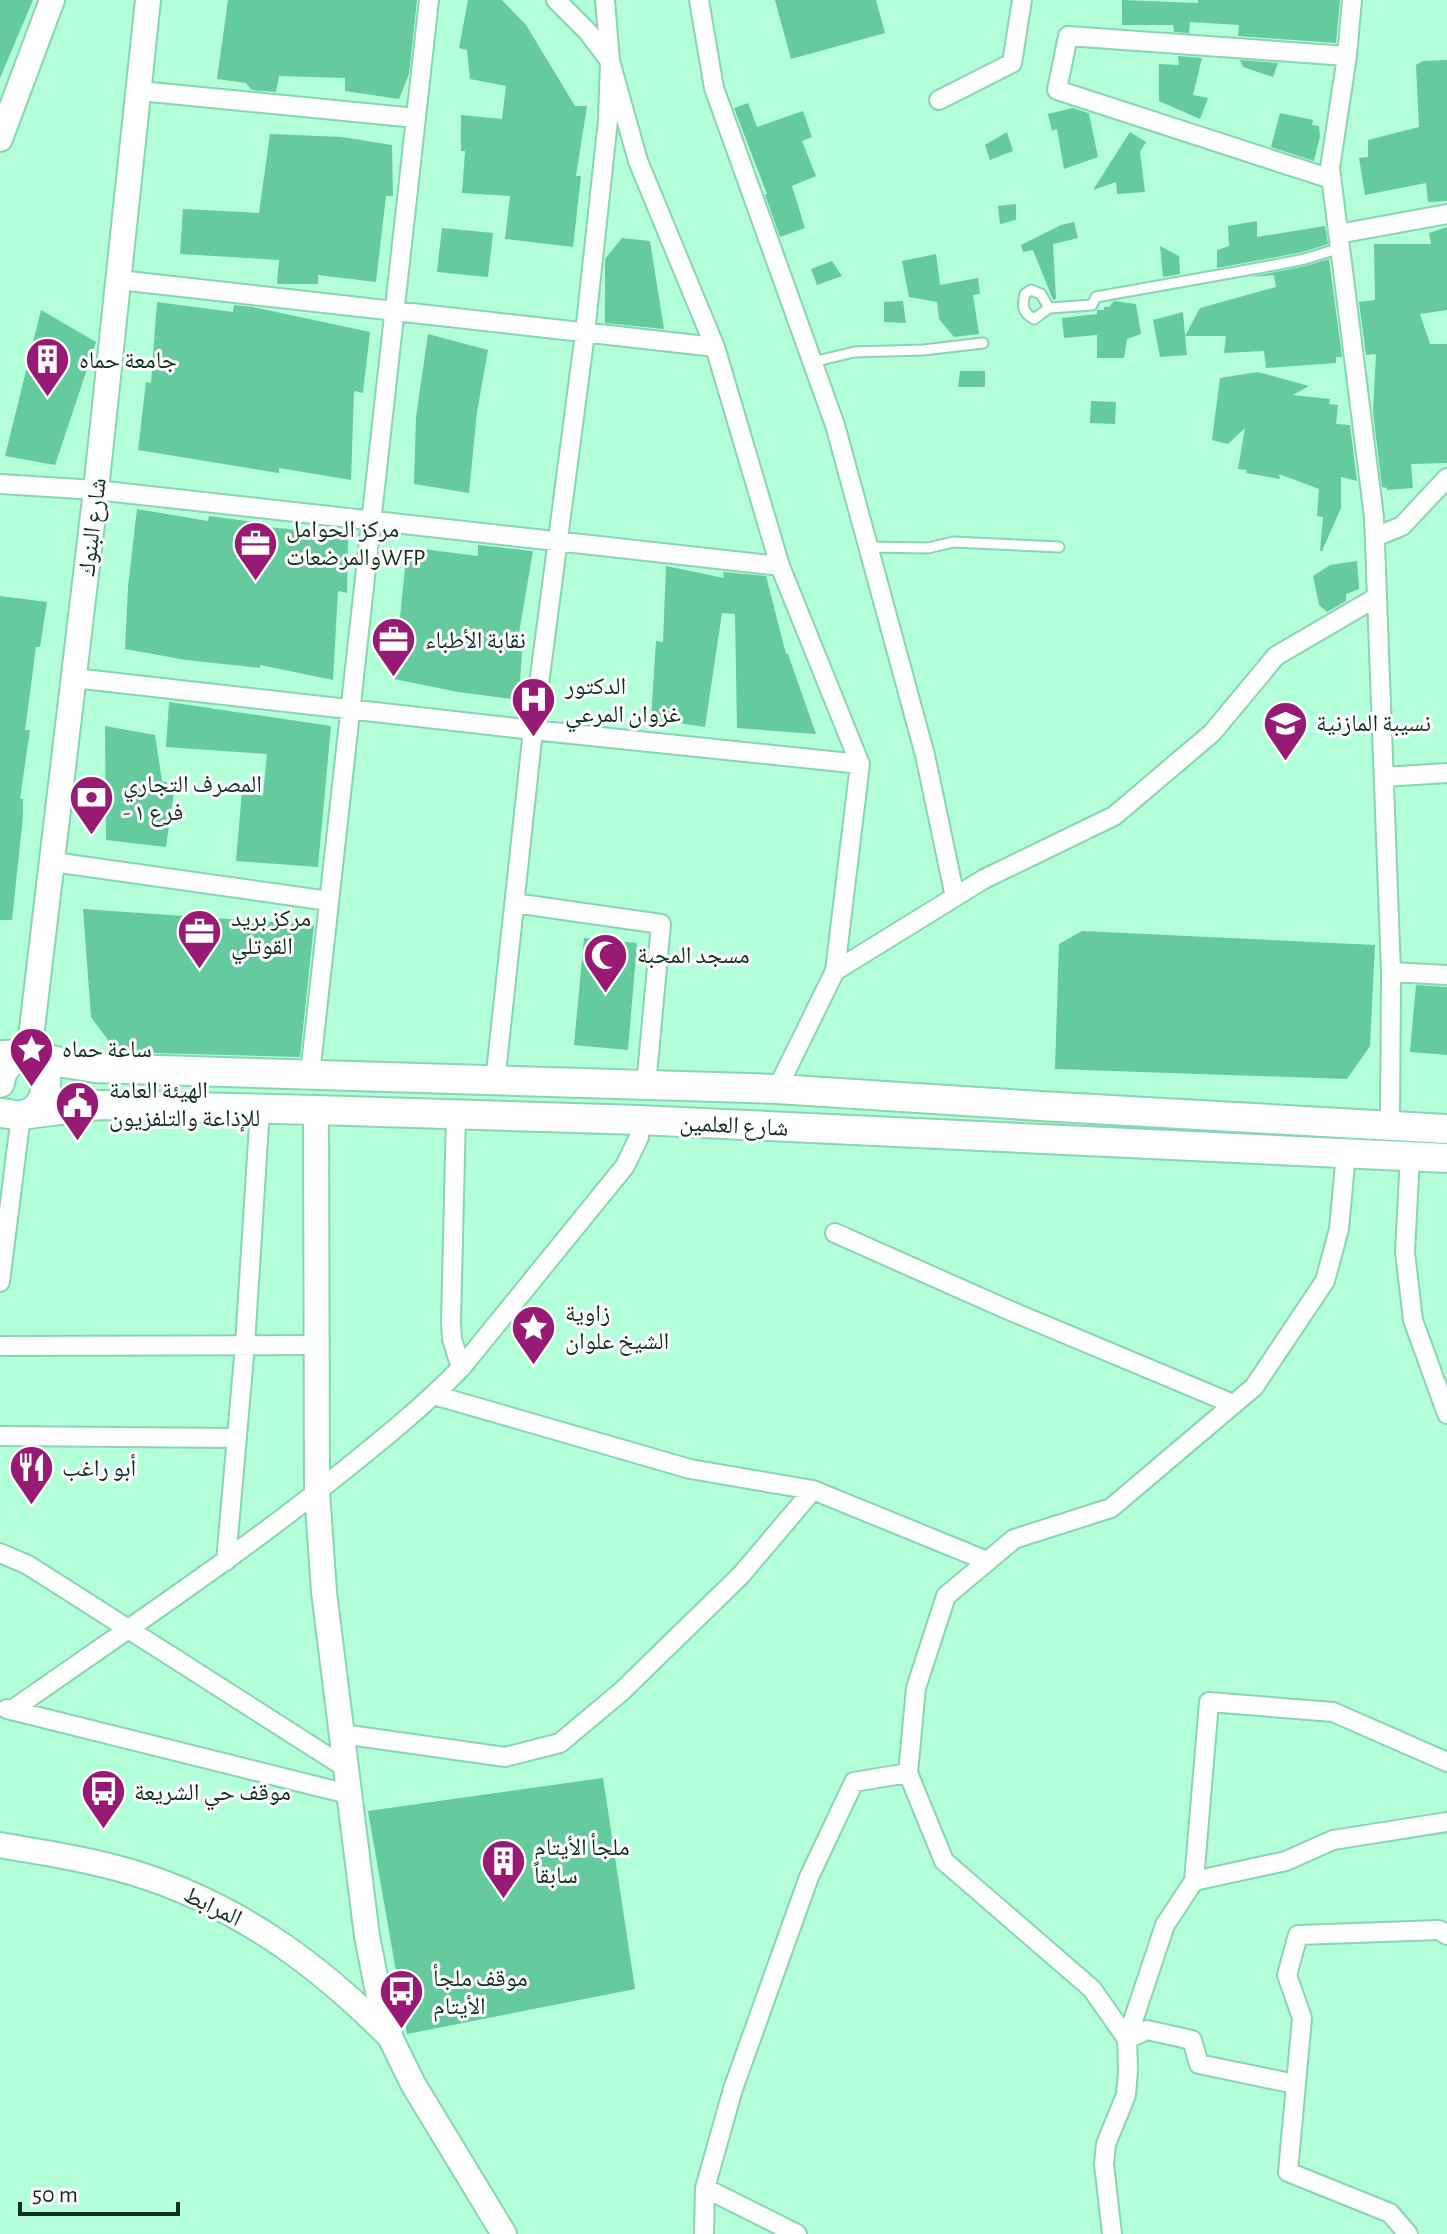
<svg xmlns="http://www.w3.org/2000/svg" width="1447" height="2234" font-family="'Alegreya Sans','Noto Naskh Arabic',sans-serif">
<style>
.building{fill:#65ca9e}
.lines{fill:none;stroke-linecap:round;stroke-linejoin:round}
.lane-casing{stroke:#89d5b1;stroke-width:13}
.street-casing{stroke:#89d5b1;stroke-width:22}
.secondary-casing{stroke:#89d5b1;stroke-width:28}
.primary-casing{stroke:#89d5b1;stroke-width:32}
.lane{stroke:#fff;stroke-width:9}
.street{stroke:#fff;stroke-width:18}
.secondary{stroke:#fff;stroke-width:24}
.primary{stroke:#fff;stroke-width:28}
.labels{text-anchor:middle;stroke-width:6;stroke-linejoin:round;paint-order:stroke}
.poi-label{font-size:24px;fill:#0f2f21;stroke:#fff;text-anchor:start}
.street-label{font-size:24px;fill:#0f2f21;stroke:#fff}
</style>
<rect width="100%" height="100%" fill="#b2ffd9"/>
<path class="building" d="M0,0H33L0,78Z
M228,0H417L409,74L399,99L345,91V78L279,76L276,92L252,90L246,83L217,79Z
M468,0H502L526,25L575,106H587L576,176H581L573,247L505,239L510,196L462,193L465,151H461V115L502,119L506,86L470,79L467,50L459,48Z
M775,0H876L885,33L791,59Z
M1122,0L1198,3V0H1340L1336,43L1238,36L1239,25L1190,22L1189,33L1174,32L1173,25H1122Z
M1178,56L1202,58L1193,95L1208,98L1200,119L1159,101V64L1179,65Z
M1240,60L1278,63L1273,77L1243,67Z
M1447,60V201L1428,202L1426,183L1365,195L1359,158L1368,157V140L1419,127L1416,65L1423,61Z
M748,103L757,127L803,111L812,137L802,141L816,176L792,186L805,228L780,237L765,195L767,194L734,108Z
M1073,108L1091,114H1089L1098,157L1064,169L1057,129L1052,131L1048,114Z
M1280,113L1313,120L1312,125L1319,126L1320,136L1314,161L1271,147Z
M1007,132L1013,151L990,160L985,145Z
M1130,132L1146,142L1140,152L1145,192L1117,194L1116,182L1093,190Z
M270,134L342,137L392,145L393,196H386L376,282L318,275V284H277L279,260L180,254L183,209L259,213Z
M1016,204V220L1000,224L998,206Z
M1257,221V237L1325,226L1328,244L1303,252L1217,268V250L1229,246L1228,226Z
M1074,222L1078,238L1053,244L1056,299L1053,300L1033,250L1023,252L1021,245L1061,225Z
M1447,227V310L1420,314L1430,344H1447V463L1411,464L1413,488L1387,490V488L1382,487L1373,412L1376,354L1366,355L1359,302L1375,300L1374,244H1431L1429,233Z
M442,228L493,233L488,277L437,272Z
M622,238L650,241L664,329L605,323V259Z
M1160,246L1179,256L1180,274L1163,277Z
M936,254L940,285L978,278L980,294L973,295L979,334L954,337L939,319L937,302L909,297L902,261Z
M1329,259L1342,357H1336V363L1266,368L1264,351L1224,353L1226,336H1185L1187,355L1160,357L1153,320L1183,312L1185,336L1200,308L1276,287L1274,275L1250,277L1306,266Z
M832,261L842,276L817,285L811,269Z
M903,301L906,323L884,322V302Z
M1114,301L1136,304L1141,334L1127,339L1124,358H1097V335L1064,338L1062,318L1097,314V310H1104V307H1109Z
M157,302L233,312L234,305L253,307L370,332L363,393L354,391L351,480L279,468V473L138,450L146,382L151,383Z
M41,310L96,342L55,465L5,456Z
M428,334L488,350L477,412L469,493L414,484L416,417Z
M960,371H985V387H958Z
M1258,372L1309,386L1293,395L1330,399L1329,404L1338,405L1336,424L1350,425L1357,481L1341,477V508L1322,551H1320L1323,517L1317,516L1319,489L1279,474L1280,479L1246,473L1247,470L1238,469L1245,428L1228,444L1212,440L1220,378Z
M1091,401L1116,402L1115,424L1090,423Z
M137,509L208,521L209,516L268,524L267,527L348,535L347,593L338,591L333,680L260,665V668L186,660L125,649L128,587Z
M478,545L533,551L519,633L523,634L519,700L458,692L394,679L407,547L478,556Z
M1357,561L1359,589L1346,594V601L1327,612L1319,605L1313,576L1330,565Z
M666,566L724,578L723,572L766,576L786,654H788L816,734L737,728L735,614L722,613L705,727L651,719L656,641L663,642Z
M0,596L47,602L40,647H36L25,730H30L20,799H23V816L12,920H0Z
M169,702L331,726L318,867L236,861L242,791L263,796L267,754L166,747Z
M105,726L155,735L162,781L175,785L166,847L106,840Z
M83,909L314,925L300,1057L117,1052L91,1017Z
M1082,931L1375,945L1370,1046L1347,1079L1055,1069L1059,944Z
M584,938L637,943L628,1050L574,1045Z
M1416,985L1447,987V1055L1410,1052Z
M603,1778L635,1989L407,2034L368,1811Z"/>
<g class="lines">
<defs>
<path id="lane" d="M1049,308L1034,319C1022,312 1022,306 1025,294L1031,290L1041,294L1049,308L1092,305L1096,297L1264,267L1305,259L1340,248
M813,362L854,352L923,350L983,343
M868,547L928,548L953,542L1059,547"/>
<path id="street" d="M605,0L610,61L638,161L715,347L780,566L860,764L835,971
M699,0L714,88L835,425L925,755L955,897
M1352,0L1347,56L1330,168L1374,517L1391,972L1390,1126
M140,91L416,118
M939,100L1012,63L1022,0
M1331,179L1057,90L1068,36L1347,56
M1338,234L1447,214
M119,280L715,347
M0,484L96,490L780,566
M1375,537L1402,526L1447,478
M74,678L533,730L860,764
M1384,777L1447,773
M53,862L329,901
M514,903L661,924L646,1086
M1391,972L1447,975
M310,1074L429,0
M495,1082L533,730L585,333L608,120L610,61L588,32L556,0
M777,1089L835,971L984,879L1114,816L1212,733L1276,656L1377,597
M456,1114L451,1322L452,1339L461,1368
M1410,1156L1405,1252L1413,1320L1447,1414
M835,1233L1006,1309L1233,1404
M0,1282L21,1115
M0,1346L316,1345
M434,1395L690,1469L813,1490L987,1561
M0,1436L236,1438
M0,1553L28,1565L346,1768
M226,1561L245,1345L260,1109
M7,1709L348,1794
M12,1710C123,1632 236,1557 342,1472C383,1439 424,1406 461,1368L625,1166L639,1137V1120
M342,1734L505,1757L560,1743L622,1691L741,1575L813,1490
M1194,1881L1286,1861L1333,1840L1447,1822
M1127,2039L1092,1989L944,1861L908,1773L916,1688L946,1596L1014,1539L1111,1508L1254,1387L1325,1281L1339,1229L1346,1153
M1127,2039L1147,2030L1192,2040L1199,2064L1295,2084
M705,2188L797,2234
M704,2234L705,2188L733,2089L809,1877L854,1782L908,1773
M1112,2234L1104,2164L1106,2144L1126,2095L1128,2071L1127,2039L1165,1925L1194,1881L1209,1702L1333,1712L1447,1762
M1408,2234L1390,2213L1288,2172L1302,2018L1287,1975L1298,1935L1439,1930L1447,1935"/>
<path id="secondary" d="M0,139L52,0
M29,1054L96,490L148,0
M316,1110L317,1492L324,1592L367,1936L378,1992L391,2039L413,2084L504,2234
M0,1845C44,1853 88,1859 131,1872C234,1903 315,1961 390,2037"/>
<path id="primary" d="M0,1055L29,1054L64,1063L95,1068L777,1089L1040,1106L1447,1129
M0,1083C2,1066 13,1058 29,1054
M0,1113C6,1113 14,1116 20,1115C42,1114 52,1086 43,1068C40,1062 34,1058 29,1054
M21,1115L99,1105L316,1110L639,1120L1447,1158"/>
</defs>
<use href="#lane" class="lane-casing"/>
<use href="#street" class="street-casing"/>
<use href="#secondary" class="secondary-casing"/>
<use href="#primary" class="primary-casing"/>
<use href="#lane" class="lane"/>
<use href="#street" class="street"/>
<use href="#secondary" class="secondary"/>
<use href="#primary" class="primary"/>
</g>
<defs>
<symbol id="building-pin" viewBox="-11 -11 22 30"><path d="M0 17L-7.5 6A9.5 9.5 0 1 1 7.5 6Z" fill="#971b74" stroke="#fff"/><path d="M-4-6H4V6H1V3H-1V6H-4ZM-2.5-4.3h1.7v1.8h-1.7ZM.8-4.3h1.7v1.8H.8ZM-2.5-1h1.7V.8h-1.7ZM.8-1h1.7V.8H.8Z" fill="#fff"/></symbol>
<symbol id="office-pin" viewBox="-11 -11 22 30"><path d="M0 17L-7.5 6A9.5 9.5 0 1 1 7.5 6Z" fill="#971b74" stroke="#fff"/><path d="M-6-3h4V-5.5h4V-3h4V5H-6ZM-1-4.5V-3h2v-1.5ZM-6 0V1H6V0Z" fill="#fff"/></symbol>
<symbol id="hospital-pin" viewBox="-11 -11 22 30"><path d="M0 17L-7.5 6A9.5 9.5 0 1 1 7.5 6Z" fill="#971b74" stroke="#fff"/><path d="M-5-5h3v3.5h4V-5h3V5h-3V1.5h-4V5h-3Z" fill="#fff"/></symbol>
<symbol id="school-pin" viewBox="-11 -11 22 30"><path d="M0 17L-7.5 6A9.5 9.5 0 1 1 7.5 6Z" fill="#971b74" stroke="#fff"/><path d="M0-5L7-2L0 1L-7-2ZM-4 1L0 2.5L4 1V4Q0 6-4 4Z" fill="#fff"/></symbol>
<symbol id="bank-pin" viewBox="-11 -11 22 30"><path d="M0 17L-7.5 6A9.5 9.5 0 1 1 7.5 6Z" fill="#971b74" stroke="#fff"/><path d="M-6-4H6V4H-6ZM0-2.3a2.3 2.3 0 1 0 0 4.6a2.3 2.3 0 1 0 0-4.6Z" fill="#fff"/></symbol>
<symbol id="mosque-pin" viewBox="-11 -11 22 30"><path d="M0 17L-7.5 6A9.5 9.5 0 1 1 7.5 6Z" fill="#971b74" stroke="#fff"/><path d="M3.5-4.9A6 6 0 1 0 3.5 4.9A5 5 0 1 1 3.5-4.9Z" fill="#fff"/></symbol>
<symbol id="sight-pin" viewBox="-11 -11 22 30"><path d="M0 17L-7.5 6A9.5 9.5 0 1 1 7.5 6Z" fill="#971b74" stroke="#fff"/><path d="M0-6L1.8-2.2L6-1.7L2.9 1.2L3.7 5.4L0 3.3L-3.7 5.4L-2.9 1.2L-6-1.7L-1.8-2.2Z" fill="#fff"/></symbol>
<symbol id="civic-pin" viewBox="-11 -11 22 30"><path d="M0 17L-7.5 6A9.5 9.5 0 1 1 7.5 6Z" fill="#971b74" stroke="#fff"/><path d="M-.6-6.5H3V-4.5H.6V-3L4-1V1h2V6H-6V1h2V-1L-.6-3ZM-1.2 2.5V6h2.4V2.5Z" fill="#fff"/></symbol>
<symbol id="restaurant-pin" viewBox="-11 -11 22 30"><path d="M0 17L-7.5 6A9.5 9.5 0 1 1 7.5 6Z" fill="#971b74" stroke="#fff"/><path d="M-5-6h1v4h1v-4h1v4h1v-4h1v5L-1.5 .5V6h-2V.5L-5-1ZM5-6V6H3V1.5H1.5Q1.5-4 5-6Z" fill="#fff"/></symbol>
<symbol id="bus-pin" viewBox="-11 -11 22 30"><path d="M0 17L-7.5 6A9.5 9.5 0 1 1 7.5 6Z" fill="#971b74" stroke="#fff"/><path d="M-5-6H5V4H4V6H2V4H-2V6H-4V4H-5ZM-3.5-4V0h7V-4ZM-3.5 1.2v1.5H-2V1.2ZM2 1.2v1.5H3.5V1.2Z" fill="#fff"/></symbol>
</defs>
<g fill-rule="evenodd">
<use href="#building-pin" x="22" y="334" width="51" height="69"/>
<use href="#office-pin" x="230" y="518" width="51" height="69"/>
<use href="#office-pin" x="368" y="614" width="51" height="69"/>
<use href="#hospital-pin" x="508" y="674" width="51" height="69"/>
<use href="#school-pin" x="1260" y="698" width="51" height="69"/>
<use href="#bank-pin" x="66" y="772" width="51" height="69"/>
<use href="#office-pin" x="174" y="906" width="51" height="69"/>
<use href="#mosque-pin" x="580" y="930" width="51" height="69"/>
<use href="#sight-pin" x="6" y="1024" width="51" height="69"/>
<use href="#civic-pin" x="52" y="1078" width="51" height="69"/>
<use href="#sight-pin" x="508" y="1302" width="51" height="69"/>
<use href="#restaurant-pin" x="6" y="1442" width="51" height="69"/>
<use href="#bus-pin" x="78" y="1766" width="51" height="69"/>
<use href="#building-pin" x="478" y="1836" width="51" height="69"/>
<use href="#bus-pin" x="376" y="1966" width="51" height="69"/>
</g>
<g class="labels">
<g class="poi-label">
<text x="79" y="368">جامعة حماه</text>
<text x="286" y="537">مركز الحوامل<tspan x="286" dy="28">والمرضعاتWFP</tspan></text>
<text x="425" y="648">نقابة الأطباء</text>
<text x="565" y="694">الدكتور<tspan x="565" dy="28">غزوان المرعي</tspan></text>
<text x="1316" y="731">نسيبة المازنية</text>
<text x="123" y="792">المصرف التجاري<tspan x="123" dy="28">- فرع ١</tspan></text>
<text x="231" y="926">مركز بريد<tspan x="231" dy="28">القوتلي</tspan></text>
<text x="637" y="963">مسجد المحبة</text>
<text x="62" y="1057">ساعة حماه</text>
<text x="109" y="1098">الهيئة العامة<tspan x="109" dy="28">للإذاعة والتلفزيون</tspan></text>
<text x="565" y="1321">زاوية<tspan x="565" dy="28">الشيخ علوان</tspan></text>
<text x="62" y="1476">أبو راغب</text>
<text x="134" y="1800">موقف حي الشريعة</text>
<text x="534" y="1855">ملجأ الأيتام<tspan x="534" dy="28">سابقاً</tspan></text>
<text x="433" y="1986">موقف ملجأ<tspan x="433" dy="28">الأيتام</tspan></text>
</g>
<g class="street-label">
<text transform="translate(92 527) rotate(-83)" y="8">شارع البنوك</text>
<text transform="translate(734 1125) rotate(3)" y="8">شارع العلمين</text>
<text transform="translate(213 1906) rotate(26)" y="8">المرابط</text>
</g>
</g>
<path d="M20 2202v12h158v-12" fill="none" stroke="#0f2f21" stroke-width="4"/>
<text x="32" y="2202" font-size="24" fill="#0f2f21" stroke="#ffffff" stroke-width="6" paint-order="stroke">50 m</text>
</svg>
